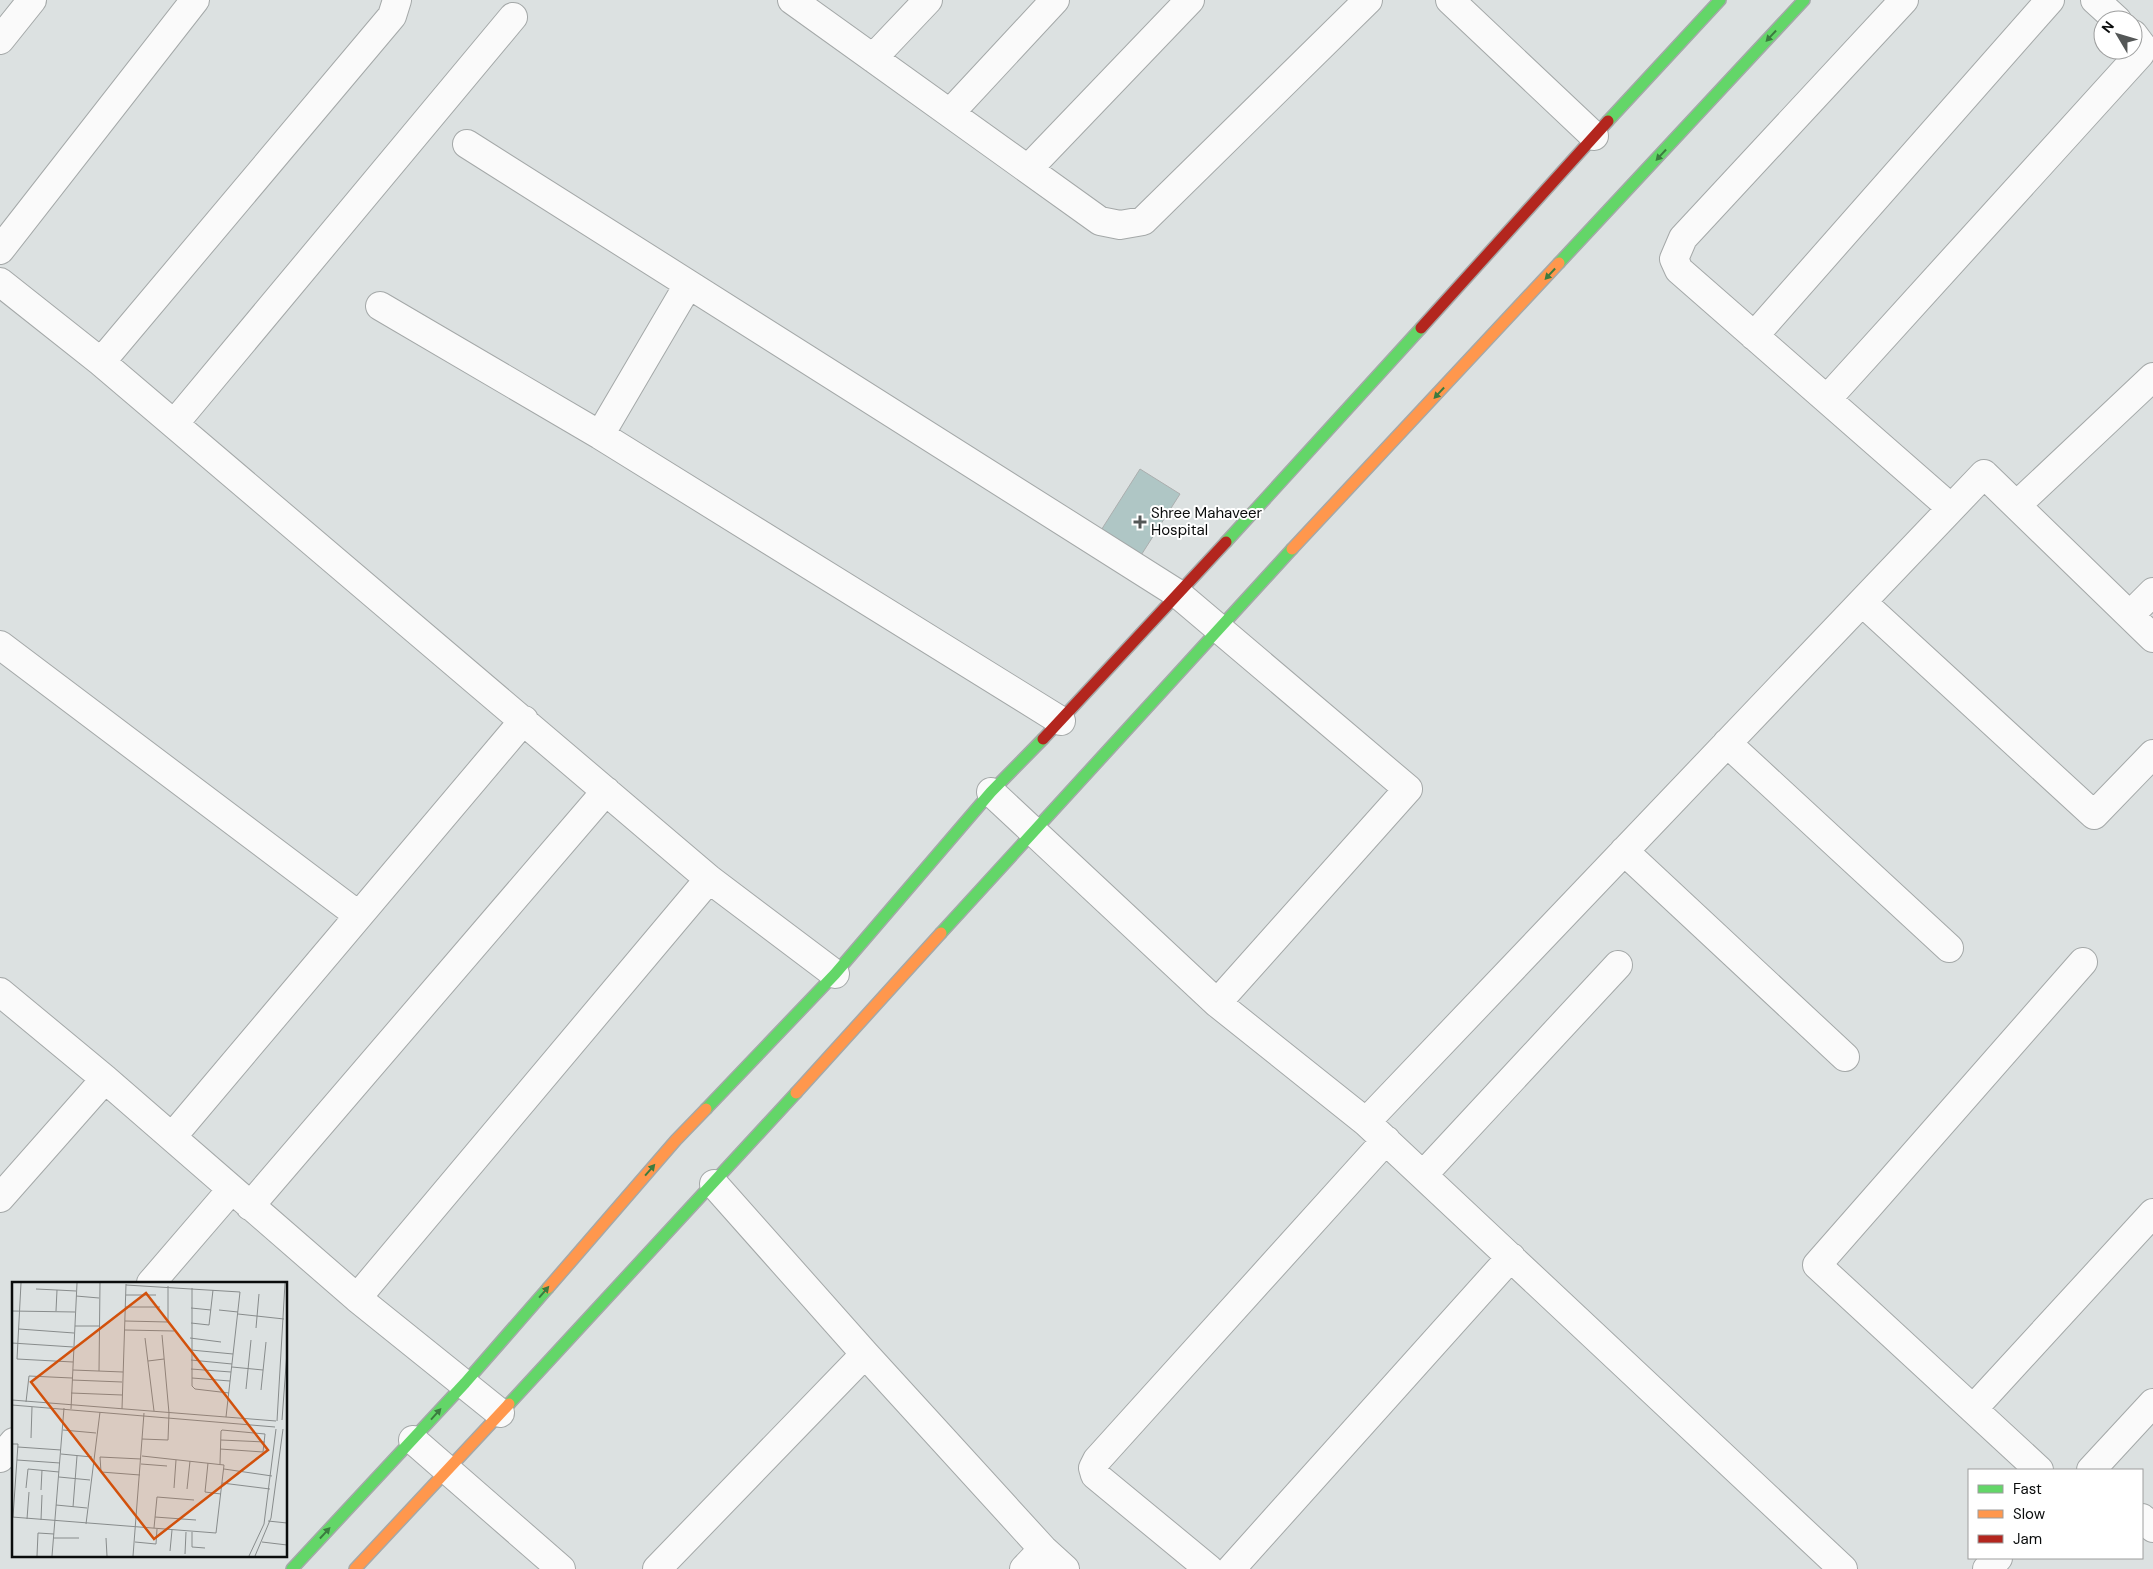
<svg xmlns="http://www.w3.org/2000/svg" width="2153" height="1569" font-family="'DM Sans',sans-serif">
<style>
.building{fill:#afc6c5;stroke:#abaeae}
.lines{fill:none;stroke-linecap:round;stroke-linejoin:round}
.street-casing{stroke:#a4a8a8;stroke-width:30}
.fast-casing{stroke:#a4a8a8;stroke-width:14}
.slow-casing{stroke:#a4a8a8;stroke-width:14}
.jam-casing{stroke:#a4a8a8;stroke-width:14}
.street{stroke:#fafafa;stroke-width:28}
.fast{stroke:#63d668;stroke-width:11}
.slow{stroke:#ff974d;stroke-width:11}
.jam{stroke:#b3261e;stroke-width:11}
.oneway{fill:#3b7b3f}
.poi-dot{fill:#545757;stroke:#fff;stroke-width:2}
.labels{text-anchor:middle;stroke-width:4;stroke-linejoin:round;paint-order:stroke}
.poi-label{font-size:15px;fill:#0a0c0c;stroke:#fff;text-anchor:start}
.inset-road{fill:none;stroke:#888c8c;stroke-width:1}
.view{fill:#d2510c;fill-opacity:0.15;stroke:#d2510c;stroke-width:2.5}
.inset-edge{fill:none;stroke:#0a0c0c;stroke-width:2.5}
</style>
<rect width="100%" height="100%" fill="#dce1e1"/>
<path class="building" d="M1140,469L1180,494L1138,560L1098,535Z"/>
<g class="lines">
<defs>
<path id="street" d="M792,0L1100,221L1120,225L1143,221L1368,0
M1450,0L1594,136
M1904,0L1683,238L1674,259L1679,270L1951,508
M2095,0L2117,20
M0,40L32,0
M873,58L928,0
M950,113L1055,0
M467,144L1178,594L1408,789L1217,1003
M1028,169L1190,0
M0,250L195,0
M0,282L101,362L709,879L835,974
M380,306L600,435L1061,721
M1754,336L2050,0
M101,362L392,16L397,0
M1827,399L2140,54L2142,46L2133,34
M174,424L513,17
M600,435L688,285
M2017,505L2153,377
M1862,602L2094,815L2153,754
M2130,615L2153,592
M0,645L358,915
M1727,743L1949,948
M991,792L1217,1003L1366,1122L1843,1569
M1624,851L1845,1057
M0,992L105,1079L357,1298L500,1413
M1366,1122L1984,474L2153,638
M172,1137L524,720
M1423,1175L1618,965
M714,1184L865,1354L1043,1549L1065,1569
M0,1198L105,1079
M250,1206L606,791
M151,1283L231,1190
M357,1298L709,879
M1973,1409L2153,1213
M413,1440L561,1569
M0,1458L14,1442
M2039,1470L1817,1265L2083,962
M2091,1470L2153,1403
M2142,1518L2153,1528
M657,1569L865,1354
M1024,1569L1043,1549
M1209,1569L1095,1475L1093,1468L1097,1460L1386,1140
M1231,1569L1511,1257
M1987,1569L1998,1558"/>
<path id="fast" d="M1608,121L1720,0
M1559,263L1804,0
M1226,542L1421,328
M941,933L1292,549
M706,1109L835,974L991,792L1043,739
M509,1404L796,1093
M292,1569L465,1383L548,1288"/>
<path id="slow" d="M1292,549L1559,263
M796,1093L941,933
M548,1288L676,1140L706,1109
M355,1569L509,1404"/>
<path id="jam" d="M1421,328L1608,121
M1043,739L1226,542"/>
</defs>
<use href="#street" class="street-casing"/>
<use href="#fast" class="fast-casing"/>
<use href="#slow" class="slow-casing"/>
<use href="#jam" class="jam-casing"/>
<use href="#street" class="street"/>
<use href="#fast" class="fast"/>
<use href="#slow" class="slow"/>
<use href="#jam" class="jam"/>
</g>
<defs><path id="oneway-solid" d="M-6-.8H1V-3.2L6.5 0L1 3.2V.8H-6Z" transform="scale(1.25)"/></defs>
<g class="oneway">
<use href="#oneway-solid" transform="translate(1771 36) rotate(133)"/>
<use href="#oneway-solid" transform="translate(1661 155) rotate(133)"/>
<use href="#oneway-solid" transform="translate(1550 274) rotate(133)"/>
<use href="#oneway-solid" transform="translate(1439 393) rotate(133)"/>
<use href="#oneway-solid" transform="translate(650 1170) rotate(-49)"/>
<use href="#oneway-solid" transform="translate(544 1292) rotate(-49)"/>
<use href="#oneway-solid" transform="translate(436 1414) rotate(-48)"/>
<use href="#oneway-solid" transform="translate(325 1533) rotate(-47)"/>
</g>
<path class="poi-dot" d="M1137.5 514.5h5v5h5v5h-5v5h-5v-5h-5v-5h5z"/>
<g class="labels">
<g class="poi-label">
<text x="1151" y="518">Shree Mahaveer<tspan x="1151" dy="17">Hospital</tspan></text>
</g>
</g>
<g transform="translate(12 1282)">
<rect width="275" height="275" fill="#dce1e1"/>
<path class="inset-road" d="M9,1L5,77L61,80M114,3L228,10L214,135M180,6V104L183,107L217,111M24,7L45,8M114,13H144M64,14L87,16M113,25H148M179,26L199,28M207,28L226,30M0,29L63,30M44,29L45,8L64,9M226,32L272,37M113,39L156,40V4M179,41L197,43L201,8M63,44H87M244,46L247,12M7,47L62,51M113,48L162,49M133,56L142,129M178,56L209,60M0,61L61,65M179,68L221,72M179,78L220,82M136,79L152,77M220,85L251,88M179,87L219,90M61,88L111,90M87,89L88,1M180,96L218,99M60,98L110,100M234,107L239,58M249,108L254,60M59,111L110,113M0,118L264,139M14,120L17,94L60,96M0,123L263,145M59,127L65,1M110,127L114,2M270,138L275,70M265,139L273,1M51,148L84,151M19,156L20,125M130,157L156,158L157,131L150,53M209,158L253,160M0,162H6L1,235M6,165L49,168M49,172L80,175M5,178L48,181M196,181L193,210L209,212M129,182L155,184M208,182L209,149L210,148L253,152L251,170L208,167M212,187L260,194M128,193L89,190L88,175L129,177M47,195L78,198M210,201L258,207M14,206L16,187L47,190M162,206L164,178M175,207L178,179M29,208L30,188M44,223L75,226M61,225L65,174M0,235L204,251L212,183L130,174M143,235L184,238M15,237L17,210M29,238L30,213M256,239L275,241M74,242L88,130M142,246L145,215L182,218M180,250V265L193,266M42,256H67M94,256L95,274M123,260L144,262L145,247M250,260L275,263M158,269L160,248M173,272L174,250M25,274L26,251L42,252M40,274L52,126M121,274L132,131M237,274L252,242L264,147M243,274L259,236L271,147"/>
<path class="view" d="M134,11L256,168L142,257L19,100Z"/>
<rect width="275" height="275" class="inset-edge"/>
</g>
<rect x="1968" y="1469" width="175" height="90" fill="#ffffff" stroke="#9d9e9e"/>
<rect x="1978" y="1485" width="25" height="8" fill="#63d668" stroke="#9d9e9e"/>
<text x="2013" y="1494" font-size="15" fill="#0a0c0c">Fast</text>
<rect x="1978" y="1510" width="25" height="8" fill="#ff974d" stroke="#9d9e9e"/>
<text x="2013" y="1519" font-size="15" fill="#0a0c0c">Slow</text>
<rect x="1978" y="1535" width="25" height="8" fill="#b3261e" stroke="#9d9e9e"/>
<text x="2013" y="1544" font-size="15" fill="#0a0c0c">Jam</text>
<g transform="translate(2118 35) rotate(308)"><circle r="24" fill="#ffffff" stroke="#9d9e9e"/>
<path d="M0-4L9 19L0 12L-9 19Z" fill="#545757"/>
<text y="-8" font-size="14" font-weight="bold" text-anchor="middle" fill="#0a0c0c">N</text>
</g>
</svg>
